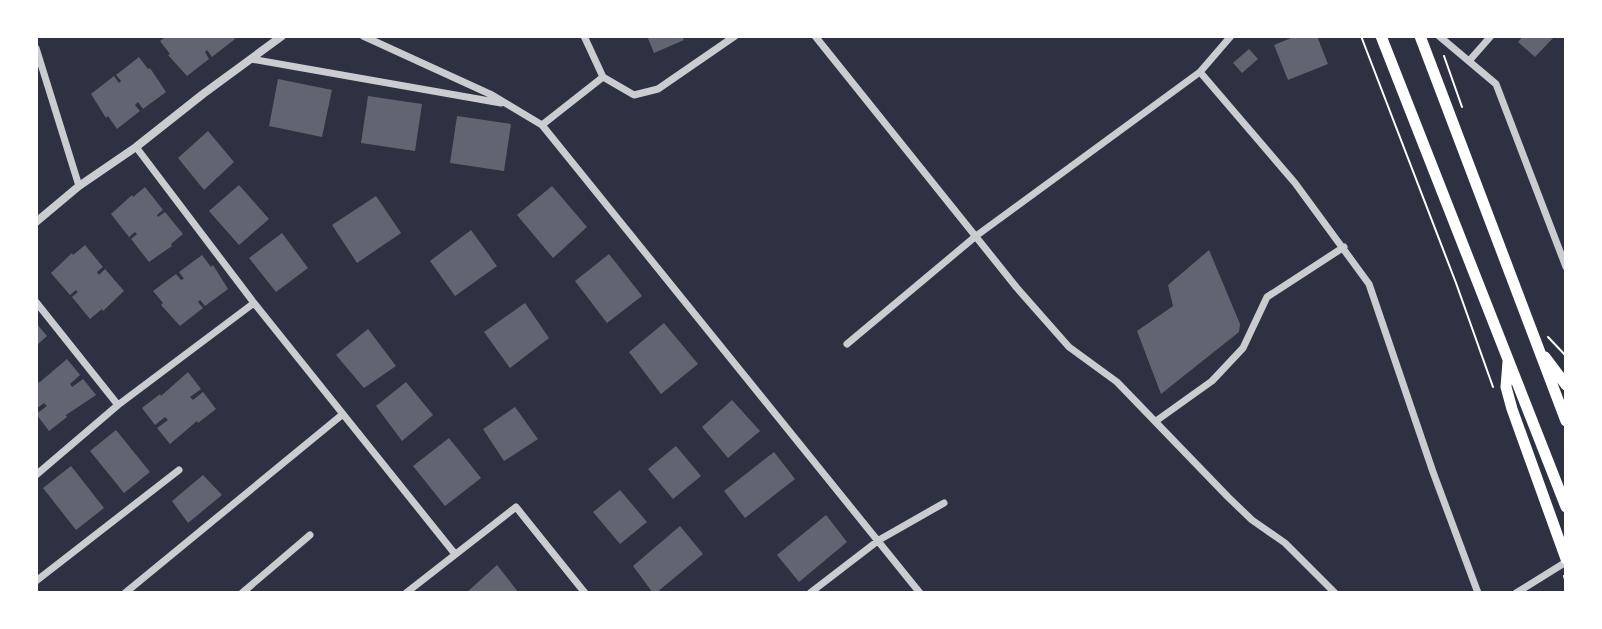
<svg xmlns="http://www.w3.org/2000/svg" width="1602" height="629" font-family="'PT Sans',sans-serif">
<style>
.building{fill:#626471}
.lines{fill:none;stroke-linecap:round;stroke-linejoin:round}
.path{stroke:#fff;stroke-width:2}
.minor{stroke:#caccd0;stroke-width:7}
.tertiary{stroke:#caccd0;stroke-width:8}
.trunk{stroke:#fff;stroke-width:11}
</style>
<rect width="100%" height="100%" fill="#2d3142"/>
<path class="building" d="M167,36H232L235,39L212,57L207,50L205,52L209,59L187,76L168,55L170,54L160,41Z
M647,36H682L684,40L654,53Z
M1296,36H1317L1328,64L1288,80L1274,45Z
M1523,36H1555L1535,57L1518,42Z
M1249,49L1258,59L1242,73L1233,63Z
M139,57L148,69L150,68L166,92L143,109L138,102L135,105L140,111L117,129L108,116L106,118L91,94L114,76L119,83L121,81L116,75Z
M278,79L332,90L322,137L269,126Z
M368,96L422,104L415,151L361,143Z
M457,116L511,124L504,171L450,163Z
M208,131L234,162L204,190L178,158Z
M239,185L269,219L239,245L209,211Z
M552,186L587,227L553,258L517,215Z
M145,187L163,210L157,215L158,217L165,212L183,234L171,244L172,246L149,262L131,239L137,234L135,232L129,237L111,214L132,195L133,197Z
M376,196L401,233L357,263L332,225Z
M471,230L497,266L455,296L430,261Z
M282,233L308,268L276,292L249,258Z
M85,245L103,267L97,272L99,275L105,269L124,291L103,311L102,309L90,319L72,297L78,292L76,290L70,295L51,273L72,253L73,255Z
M1209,250L1240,324L1239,332L1161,394L1137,331L1173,306L1168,285Z
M609,254L642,296L607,323L575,281Z
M202,255L211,267L213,265L228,289L205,306L200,300L198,302L203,308L180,326L161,305L163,303L153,291L176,274L181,280L184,279L179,272Z
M525,303L549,338L510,368L484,332Z
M36,323L47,336L36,346Z
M664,323L698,364L661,394L629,352Z
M368,329L396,366L364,388L336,355Z
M67,359L80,375L70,384L72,387L83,379L96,395L66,415L67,417L49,431L36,414L47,406L44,403L36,409V383L40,382Z
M188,372L201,389L190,397L193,400L203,392L216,409L198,423L197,421L170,444L157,428L168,420L165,417L155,425L142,408L160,394L161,396Z
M406,382L433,415L402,441L376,406Z
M732,400L760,431L728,458L702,427Z
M515,407L538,439L504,461L483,429Z
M116,430L150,472L124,493L90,451Z
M449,438L481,478L445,506L413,466Z
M676,446L701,476L673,499L648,469Z
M774,452L795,479L745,518L724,491Z
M71,466L104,508L76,530L43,488Z
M203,475L222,495L188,523L172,501Z
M620,490L647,522L620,544L593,512Z
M826,515L847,542L799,582L777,555Z
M680,526L703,554L656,593H653L633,566Z
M497,565L519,593H466Z"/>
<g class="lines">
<path class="path" d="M1361,36L1456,283L1493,387
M1444,56L1462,107
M1548,337L1566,356
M1564,576L1566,583"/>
<path class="minor" d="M363,36L492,95L542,125L920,593
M815,36L1017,288L1069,347L1117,382L1228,497L1252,520L1285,543L1335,593
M1439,36L1496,84L1566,267
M36,48L79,186
M251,59L501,103
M1469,61L1491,36
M1200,72L1295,183L1369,284L1433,472L1478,593
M603,77L634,95L658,89L735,36
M542,125L603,77L584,36
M136,147L254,303L455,554
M36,302L118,405
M847,344L976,236L1200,72L1231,36
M1156,421L1212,381L1243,348L1267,297L1344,247
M36,475L118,405L254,303
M36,581L179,470
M125,593L343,414
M242,593L310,535
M406,593L516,507L585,593
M810,593L879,540L944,503
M1516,593L1566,562"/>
<path class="tertiary" d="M36,222L79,186L136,147L203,94L282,36"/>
<path class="trunk" d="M1381,36L1566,507
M1420,36L1566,421
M1545,357L1566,385
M1508,362L1506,387L1512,409L1566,559"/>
</g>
<rect width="1602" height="629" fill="none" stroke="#ffffff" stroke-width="76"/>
</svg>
